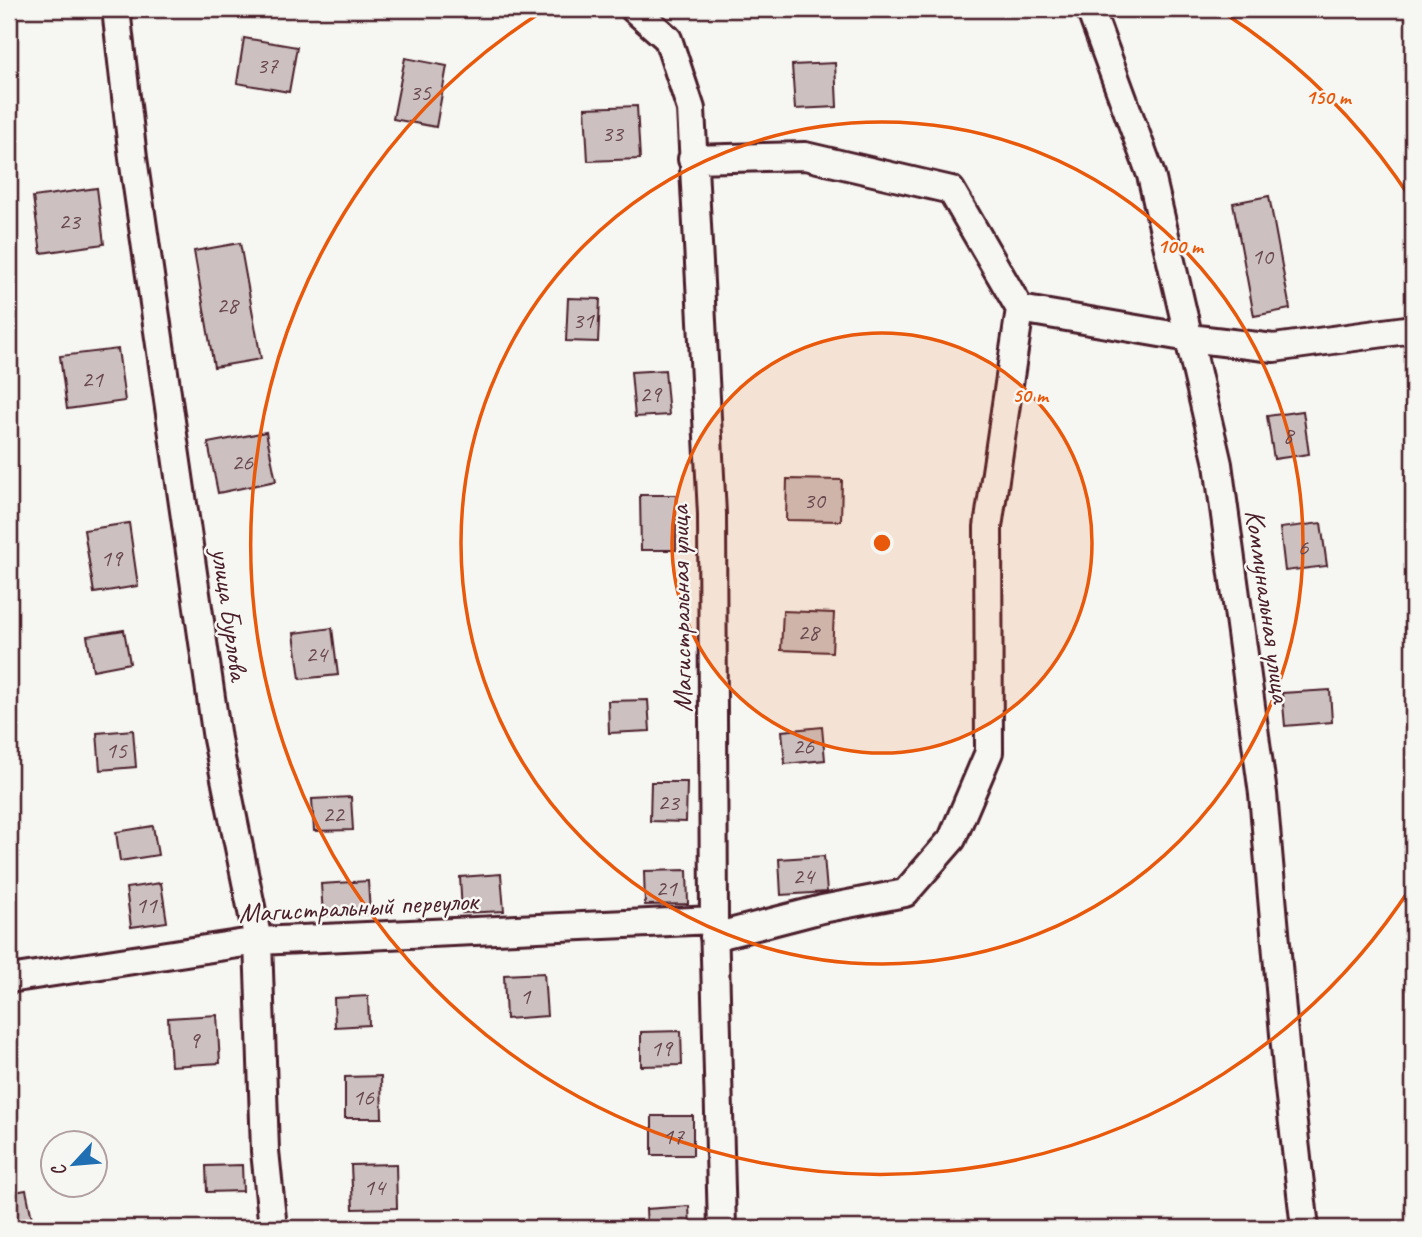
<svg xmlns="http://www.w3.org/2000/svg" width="1422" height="1237" font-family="Caveat,sans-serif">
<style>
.building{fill:#ccc1c0;stroke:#4a1f2b;stroke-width:2}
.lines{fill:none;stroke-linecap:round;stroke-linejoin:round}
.minor-casing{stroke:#4a1f2b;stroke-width:32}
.minor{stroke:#f6f6f2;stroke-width:26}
.ring{fill:none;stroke:#e8590c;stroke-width:3.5}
.labels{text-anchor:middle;stroke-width:5;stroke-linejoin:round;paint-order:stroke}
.number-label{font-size:24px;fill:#6a4850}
.street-label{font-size:28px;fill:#4a1f2b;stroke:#f6f6f2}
.centre{fill:#e8590c;stroke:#f6f6f2;stroke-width:3.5}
.ring-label{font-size:21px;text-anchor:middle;font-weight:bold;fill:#e8590c;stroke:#f6f6f2;stroke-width:5;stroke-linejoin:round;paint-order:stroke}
</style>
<rect width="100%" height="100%" fill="#f6f6f2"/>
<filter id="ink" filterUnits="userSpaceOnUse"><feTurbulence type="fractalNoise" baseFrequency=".0143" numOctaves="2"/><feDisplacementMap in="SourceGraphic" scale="14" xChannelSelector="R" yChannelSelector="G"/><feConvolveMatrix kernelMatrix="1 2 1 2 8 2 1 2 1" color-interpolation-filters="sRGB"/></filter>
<g filter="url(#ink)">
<path class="building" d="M244,38L297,47L289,92L237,83Z
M405,58L447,66L436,127L393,119Z
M835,63L837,107L795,109L792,65Z
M637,106L640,159L588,161L585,108Z
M97,188L104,244L41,253L33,197Z
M1269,196L1290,309L1254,316L1233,203Z
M240,243L261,359L214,367L194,251Z
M568,298L600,299L598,342L566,341Z
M118,349L125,401L67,409L60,356Z
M665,370L669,415L635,417L631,372Z
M1303,411L1309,454L1274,459L1267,416Z
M266,432L276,481L218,493L208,443Z
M787,479L842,480L841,521L786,520Z
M640,495H676V550H641Z
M129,523L138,586L94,593L84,530Z
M1321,523L1327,566L1285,571L1280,528Z
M783,611L834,613L832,652L781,650Z
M332,628L338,675L300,679L294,633Z
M124,630L130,663L93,670L87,636Z
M1330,690L1332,722L1285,726L1282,693Z
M648,700L650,731L609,733L608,701Z
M822,727L825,760L785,764L782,731Z
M133,730L136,767L100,770L97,733Z
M651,782H687L686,822L650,821Z
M351,797L353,830L314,831L312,799Z
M153,826L158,855L120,861L116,832Z
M824,856L827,892L781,895L779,859Z
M687,870L688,904L645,905L644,871Z
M501,874L504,911L462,913L460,877Z
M368,881L370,914L323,916L321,884Z
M161,883L167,922L131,927L126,888Z
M1405,950H1413V1006H1407Z
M544,973L547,1016L506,1019L504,975Z
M368,996L369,1025L335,1027L334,998Z
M217,1015L220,1063L171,1066L168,1018Z
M681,1031L682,1065L641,1066V1032Z
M381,1076L382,1118H345V1077Z
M652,1116H693V1155H652Z
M396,1164L397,1208L353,1209L351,1165Z
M242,1165L243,1191L207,1192L206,1166Z
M26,1190L34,1228H9V1193Z
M689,1206L690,1228H647L646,1209Z"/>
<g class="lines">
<defs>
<path id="minor" d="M116,9L133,158L217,739L258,941L265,1151L273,1228
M634,9L668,39L691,109L712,514L714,920L722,1228
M1090,9L1151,175L1218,464L1263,794L1288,1080L1305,1228
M692,159L805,156L951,190L1020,309L1189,338L1274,348L1413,329
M714,937L822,909L905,893L952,839L989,752L988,527L1020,309
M9,979L258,941L714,920"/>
</defs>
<use href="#minor" class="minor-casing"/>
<use href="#minor" class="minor"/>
</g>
</g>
<circle cx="882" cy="543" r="210" fill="#e8590c" fill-opacity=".12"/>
<g class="ring">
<circle cx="882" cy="543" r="210"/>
<circle cx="882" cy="543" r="421"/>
<path d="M1411 887A631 631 0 1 1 543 11M1221 11A631 631 0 0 1 1411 199"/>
</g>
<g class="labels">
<g class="number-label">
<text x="267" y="73">37</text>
<text x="420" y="100">35</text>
<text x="612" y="141">33</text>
<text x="69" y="229">23</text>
<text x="1262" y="264">10</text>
<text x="227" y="313">28</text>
<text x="583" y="328">31</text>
<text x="92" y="387">21</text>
<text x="650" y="402">29</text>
<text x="1288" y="443">8</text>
<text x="242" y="470">26</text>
<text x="814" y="508">30</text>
<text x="1303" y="555">6</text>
<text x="111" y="566">19</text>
<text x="808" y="640">28</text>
<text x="316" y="662">24</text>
<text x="803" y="754">26</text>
<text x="116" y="758">15</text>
<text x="668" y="810">23</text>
<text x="333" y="822">22</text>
<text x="803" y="884">24</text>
<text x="666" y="896">21</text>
<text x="146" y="913">11</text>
<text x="525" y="1004">1</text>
<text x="194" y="1048">9</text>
<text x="661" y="1056">19</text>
<text x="363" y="1105">16</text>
<text x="673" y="1144">17</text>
<text x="374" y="1195">14</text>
</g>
<g class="street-label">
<text transform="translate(1269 606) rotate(82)" y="10">Коммунальная улица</text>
<text transform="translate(680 609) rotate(-91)" y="10">Магистральная улица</text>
<text transform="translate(231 614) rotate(82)" y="10">улица Бурлова</text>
<text transform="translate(358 906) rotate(-3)" y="10">Магистральный переулок</text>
</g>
</g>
<circle cx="882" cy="543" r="10" class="centre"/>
<g class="ring-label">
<text x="1328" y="104">150 m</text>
<text x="1180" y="253">100 m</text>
<text x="1030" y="402">50 m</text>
</g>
<rect width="1422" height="1237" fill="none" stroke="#f6f6f2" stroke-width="35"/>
<rect x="18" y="18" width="1387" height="1202" fill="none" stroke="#4a1f2b" stroke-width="2.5" filter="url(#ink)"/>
<g transform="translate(74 1164) rotate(244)"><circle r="33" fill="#f6f6f2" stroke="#b1a0a2" stroke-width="2"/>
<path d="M0-5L12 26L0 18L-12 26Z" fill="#1f6fb2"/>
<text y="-10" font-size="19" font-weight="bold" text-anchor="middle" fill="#4a1f2b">С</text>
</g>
</svg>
